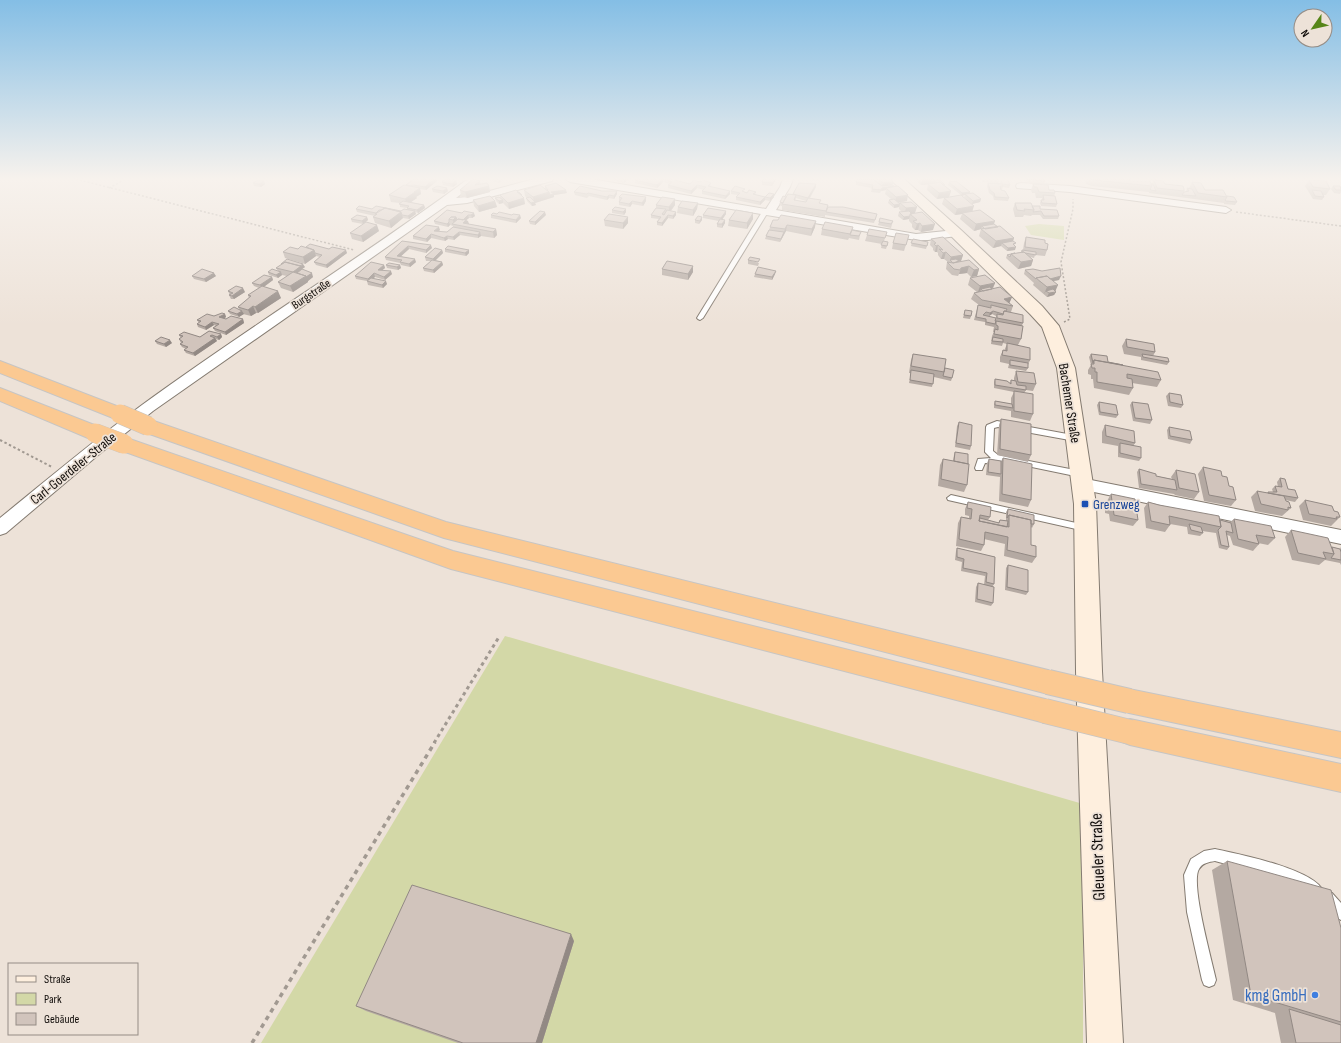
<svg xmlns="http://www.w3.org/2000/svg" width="1341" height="1043" font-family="'Sofia Sans Condensed',sans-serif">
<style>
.green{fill:#d3d8a7}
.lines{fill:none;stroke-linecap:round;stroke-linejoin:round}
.lane-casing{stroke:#847b71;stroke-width:2}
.street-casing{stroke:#847b71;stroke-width:2}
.secondary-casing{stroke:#847b71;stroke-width:2}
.highway-casing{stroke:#c6c5c4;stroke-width:2}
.path-far3{stroke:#a19991;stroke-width:1.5;stroke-dasharray:2 2;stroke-linecap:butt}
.path-far2{stroke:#a19991;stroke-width:2;stroke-dasharray:2.5 2.5;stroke-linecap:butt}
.path-far1{stroke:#a19991;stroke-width:3;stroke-dasharray:3.5 3.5;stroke-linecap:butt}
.path{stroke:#a19991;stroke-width:3.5;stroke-dasharray:4.5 4.5;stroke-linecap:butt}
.lane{fill:#fff;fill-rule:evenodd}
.street{fill:#fff;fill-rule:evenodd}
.secondary{fill:#feefde;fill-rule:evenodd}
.highway{fill:#fbc992;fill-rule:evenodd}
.highway-bridge-far1-casing{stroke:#c6c5c4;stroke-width:20;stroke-linecap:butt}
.highway-bridge-casing{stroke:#c6c5c4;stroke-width:26;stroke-linecap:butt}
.highway-bridge-far1{stroke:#fbc992;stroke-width:19}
.highway-bridge{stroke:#fbc992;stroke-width:24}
.wall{fill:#b4a9a2;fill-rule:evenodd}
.shaded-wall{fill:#928984}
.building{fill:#d1c4bc;stroke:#928984}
.transit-dot{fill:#1a4fb4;stroke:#ede2d8;stroke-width:1.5}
.shop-dot{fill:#3f7fe0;stroke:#ede2d8;stroke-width:1.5}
.labels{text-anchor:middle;stroke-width:3.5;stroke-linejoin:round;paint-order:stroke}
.far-street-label{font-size:12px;fill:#100c09;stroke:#ede2d8}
.street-label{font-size:14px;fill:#100c09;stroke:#ede2d8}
.transit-label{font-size:14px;fill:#164399;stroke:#ede2d8;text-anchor:start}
.near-street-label{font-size:17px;fill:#100c09;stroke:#ede2d8}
.near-shop-label{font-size:17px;fill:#366cbe;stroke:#ede2d8;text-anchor:end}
</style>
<rect width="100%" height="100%" fill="#ede2d8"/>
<path class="green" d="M1039,224L1064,226V240L1031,235L1025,226Z
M505,636L1083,804V1043H261Z"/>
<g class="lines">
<defs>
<path id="lane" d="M765,210L768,212L703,318L700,320L698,319L697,318L762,212Z
M997,421L1078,436L1079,438L1075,441L998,427L994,428L993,451L998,455L1080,471L1083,472L1084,474L1083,476L1080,477L1003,461L1002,464L985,463L982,470H976L975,468L978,459L991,458L985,452L986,427L987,425Z
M951,495L1085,525L1088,526L1090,528L1088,530L1085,531L948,500L947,498Z
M1215,849C1238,854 1314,869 1323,891L1322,896L1317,897L1281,879L1215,861C1209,862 1202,863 1199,869C1190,883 1212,961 1216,980L1214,985L1209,987L1204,985L1202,980L1187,912L1184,875L1191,859L1204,851Z
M1327,892L1332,893L1341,903V920C1333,916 1324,906 1321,898L1322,893Z"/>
<path id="street" d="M468,179H480L456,198L467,197L534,179H553L552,181L467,203L447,205L153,411L97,456L6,533L0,535V518C47,480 93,441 142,405C249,327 361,258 468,179Z
M565,179H591L766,209L780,187L783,179H793L790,187L776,210L916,234L956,230L960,231L962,233L960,235L956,236L928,240H916L570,182Z
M1021,183L1070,186L1226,207L1231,210L1226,213L1070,192L1017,188L1016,186L1017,184Z
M1081,478L1341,530V544L1075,488L1073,484L1075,480Z"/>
<path id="secondary" d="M890,179H904L961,230L1042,306L1059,326L1075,368L1096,504L1102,671L1123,1043H1087L1076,671L1074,504L1057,368L1042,327L1030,314L951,236Z"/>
<path id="highway" d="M0,361L127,410L130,414L127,418L120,420L113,418L0,373Z
M0,388L102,428L105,433L102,438L95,440L88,438L0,401Z
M148,419L446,522L1048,670L1057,674L1061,682L1057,690L1048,694L444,538L141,431L138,426L141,421Z
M124,437L453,551L1045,699L1054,702L1058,711L1054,720L1045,723L451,569L117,449L114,444L117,439Z
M1129,689L1341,732V758L1129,713L1120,710L1116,701L1120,692Z
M1130,719L1341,764V792L1130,745L1120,741L1116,732L1120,723Z"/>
</defs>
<use href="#lane" class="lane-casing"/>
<use href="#street" class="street-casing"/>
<use href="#secondary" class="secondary-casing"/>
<use href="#highway" class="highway-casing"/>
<path class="path-far3" d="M76,179L354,250
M109,188L126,179
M1236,212L1341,226
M1064,322L1070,319L1061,262L1073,209V199"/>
<path class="path-far2" d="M0,440L52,467"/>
<path class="path-far1" d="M434,743L499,637"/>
<path class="path" d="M252,1043L435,742"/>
<use href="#lane" class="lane"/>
<use href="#street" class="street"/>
<use href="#secondary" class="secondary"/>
<use href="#highway" class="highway"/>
<defs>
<path id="highway-bridge-far1" d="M120,414L148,426
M95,433L124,444"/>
<path id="highway-bridge" d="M1048,682L1129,701
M1045,711L1130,732"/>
</defs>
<use href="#highway-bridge-far1" class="highway-bridge-far1-casing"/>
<use href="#highway-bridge" class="highway-bridge-casing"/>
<use href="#highway-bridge-far1" class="highway-bridge-far1"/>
<use href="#highway-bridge" class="highway-bridge"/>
</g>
<path class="wall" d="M414,179H437V181L426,190L420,189L421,194L416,197L417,198L410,202L424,205L425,208L418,213L415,212L416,214L409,219L403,218L391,228L375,223L373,217L375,216L357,212L356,209H372L401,211L407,210V208L400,207V203L391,202L389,195L406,185Z
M492,179H503L500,183L492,181Z
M609,179H628L624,183Z
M678,179L677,181L690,184L700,182L711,183L710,187L730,194L725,199L702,194V191L704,190L697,188L691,194L668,188V185L670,184L663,182L657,188L635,183V180Z
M762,179H776L775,181L772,186L762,185V182L763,180Z
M805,179H819L818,181Z
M858,179H891L893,182L892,185L907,201L899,203L915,213H912L933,230L921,232L918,230H915L912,227V224L909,221V219L903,220L898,216L899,212H902L899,209V207L894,208L888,203L889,200L891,199L885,194L886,190L881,191L880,193L871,192L872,188L856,185V182Z
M914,179H939V181L945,185V186L951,191L949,197L961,195L948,185L949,182L981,199L980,202L972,204L964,197L965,195L962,196L973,211L994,224L1014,238L1013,241L1015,246V250L1007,251L1001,246L993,248L979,236L981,229L974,231L960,219L962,214L955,215L942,204L944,198L937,199L927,190L928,184L921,185Z
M982,179H999V180L998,183L982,182Z
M1026,179H1044L1045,181L1044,184L1033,183H1027Z
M1085,179H1130V181L1152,184L1153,181L1148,180V179H1160L1159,180L1165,184L1183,186L1184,192H1186L1187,188H1189L1192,182L1205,190L1227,196L1237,202L1235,205L1224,204V203L1149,193V192L1092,186L1086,184Z
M1001,180L1010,185L1009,188L1003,187L1002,189H1001L1009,198L1008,201L994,200L993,196L989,193L987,186L988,183L1000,184Z
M1309,180L1330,189L1326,195H1323L1324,197L1322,200L1313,199L1305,186Z
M264,181L265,184L261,187L254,186L253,183Z
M442,182L457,184L453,187L443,185Z
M480,184L489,186L490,192L467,198L461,196L460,190Z
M1033,184L1049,190L1055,193L1054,196L1057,204L1056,207L1041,206L1040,203L1041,200H1042V198H1036L1035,193H1032L1031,190Z
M545,186L567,193L554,195V197L535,203L536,205L532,206L527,201L526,198H527L525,196L524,190L545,189Z
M1333,186L1341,189V192L1340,194L1334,193L1331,189Z
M816,187L810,198L820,204L828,205V208L876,217L874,223L825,215V217L782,210V206L779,205L780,202L786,197L792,195L793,194ZM796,198L806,201V202L795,201Z
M432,189L448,191L444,194L433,192Z
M602,191H617V194L614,199L609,198L607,200L589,196L587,198L575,195L574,192Z
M731,191L745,192L747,193L756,192L755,195L765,197L774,194V197L770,201L765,200L760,205L736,200V197L738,195L731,194Z
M517,192L523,197L525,204L509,209L503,203L499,204L496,201L495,198H500V195Z
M619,197H646V201L643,206L632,204L630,207L619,205V202L620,201H619Z
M675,199V205L671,211L676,215L673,219L668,218L662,226L657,225V222L659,219L651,218V215L656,208V205Z
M473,200L495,201L497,207L479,212L474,206Z
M698,203L697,209L693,216L677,213L678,207Z
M1015,203L1032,206L1059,216L1058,219H1043L1040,215H1032L1031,216L1024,215L1023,217H1015L1013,209Z
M447,210L475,216L472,218H469L466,220L469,224L496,229L497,235L494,238L481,236L478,238L460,235L454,240L448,239L445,241L431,238L427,242L413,239V236L440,230L438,232H447L453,227V226L450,225L448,227L435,224L434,221Z
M612,210L626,212L624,215L612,213Z
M726,214L722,220L725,223L722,228L717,227V224L719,221L703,218V215Z
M491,215L521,218L516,223L491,218Z
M546,215L535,225L530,224L529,221Z
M367,217L368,220L363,224L352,222L351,219Z
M702,217V220L699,224L695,223V220Z
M753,219L747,229L728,226L729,220Z
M604,220L628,223L623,229L605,226Z
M773,220L815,227L811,236L786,231L780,242L765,239L766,236L769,230L770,227Z
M893,221L891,228L878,225L879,222Z
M822,229L852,230L860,235L859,240L849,238L848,240L821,235Z
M379,231L363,242L352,239L350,233Z
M887,232L884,241L888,242L886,249L881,248L882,244L865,241L867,235Z
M909,235L904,251L892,249L893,243Z
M1026,237L1045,243L1047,250L1045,256L1035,255L1034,258L1030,257L1033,260L1031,266L1018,269L1006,258L1007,255L1021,252L1022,250H1023L1024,243Z
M913,239L928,242L926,249L911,246Z
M931,239L963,255L961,261L979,269L977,276L971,277L967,273L959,274L958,276L952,275L946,269L947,262H948L944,259H941L938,255V253L937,252H935L933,250V248L930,245Z
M402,241L432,248L426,253L409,249L401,256L416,262L410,267L401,265L400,263L386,260L385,257Z
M306,247L347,253L327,268L316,265L314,262L320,257L316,256L305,264L285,258L283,252Z
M445,249L469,250V253L466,256L445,252Z
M442,250L443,253L435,260L442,262L443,265L434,273L424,271L423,268L431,261H426L425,257Z
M748,260L759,263L758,266L748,264Z
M384,265L385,268L382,270L392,274L385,280L375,277L373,278L387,284L383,288L368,285L367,281L356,279L355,276Z
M386,265H400L401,268L398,270L387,268Z
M693,266V272L688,280L662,275V269Z
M305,267L302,269L313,277L308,281V282L293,292L281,288L278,282L287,276L282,275L278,278L269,275L268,272L278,271L276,268Z
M1025,270L1059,280L1053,281L1056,292L1054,295L1047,297L1033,285L1034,283L1024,274Z
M776,271L775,274L772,280L754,277L755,274Z
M192,276H216L206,282L194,279Z
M272,277L273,280L264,287L281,298L258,313H256L251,316L243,314L239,317L230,314L228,311L240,310L238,307L249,298L248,295L259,288L254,286L252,283Z
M970,278L995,283L993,289L1012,297L1009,303L1013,306L1011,312L1023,323L1022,325L1021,339L1018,345L1030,360L1028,365V368L1026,371L1008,368L1009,364L1000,362V357L1003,350L1004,351L1007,344L1003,343L1002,346L991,344L992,336L994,332H993L994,327L985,325V322L974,320L977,309L978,305H979L971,299L974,293L977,292L968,285ZM992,314L996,316V318L989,316Z
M228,291L245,292L234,299H231L229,295H230Z
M965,310L971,316L970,319L963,318Z
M225,314L226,317L224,319H243L244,323L226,335L215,331L213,328L216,326L214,325L206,330L198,327L197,324L199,323L197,320L214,316Z
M209,331L221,334L222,337L219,340L215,339L217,341L195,356L186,353L184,350L186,349L182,347L180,344L181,343L179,339L181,338L179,335L200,337Z
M1126,339L1155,352L1153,356L1169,362L1167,365L1141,360V357L1124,354L1122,346Z
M155,341L172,343L166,347L157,344Z
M913,354L945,368L952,378L951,381L934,377L932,387L909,383L911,373H909L911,360Z
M1091,354L1108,362L1161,380L1157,387L1132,383L1133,388L1129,395L1094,388L1093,379H1091V375L1088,374V370L1091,365L1089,357Z
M1016,371L1036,384L1033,391L1026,390L1024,393L1033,414L1030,421L1011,417V411L994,408V404L995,401L1011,404V398L1014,392L994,388V382L995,379L1010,383L1011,380H1014V378Z
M1169,393L1183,405L1181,408L1168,406L1166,396Z
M1099,402L1118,415L1116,418L1099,415L1097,405Z
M1132,402L1152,420L1150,424L1133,421L1130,405Z
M1001,419L1031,455L1028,462L997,455L999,425Z
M959,422L971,446L970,450L955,447L957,426Z
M1105,425L1135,443L1133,446L1141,458L1139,461L1118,457V446L1102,443V432Z
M1169,427L1192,440L1190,444L1168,439L1167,430Z
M955,452L968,464L967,485L964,492L938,486L940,465L943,459L953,461L954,455Z
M1003,458L1031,500L1028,507L999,501L1000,477L986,475L987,463L989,459L1001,461Z
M1203,467L1222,476L1229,486L1236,500L1231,506L1204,501L1198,474Z
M1139,469L1156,476L1172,479L1171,477L1176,470L1199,492L1194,499L1175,495L1174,494L1139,488L1137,472Z
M1280,478L1288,489L1298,498L1295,502L1285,500L1291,508L1282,516L1255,511L1251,497L1257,491L1267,493L1273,492L1272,489L1275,486L1278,487L1277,482Z
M1111,494L1138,520L1133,526L1110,521L1109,514L1105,513V507L1107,503V501Z
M1305,500L1334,511L1340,517L1331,526L1303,520L1299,506Z
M968,502L990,517L988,520L998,523L1000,520L1006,521V512L1008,509L1034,524L1032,528L1031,527V545L1036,557L1032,563L1004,556L1005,544L984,539V545L981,551L956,546L958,523L961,517L969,518V516L965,515V509Z
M1148,502L1230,522L1234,519L1275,538L1268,545L1258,543L1259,544L1253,551L1233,545L1230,536L1227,535L1229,547L1227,550L1219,548L1216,533L1202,531L1203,533L1200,536L1188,534L1187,527L1170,524V525L1165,532L1146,528L1144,508Z
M1291,530L1332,547L1340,549L1341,547V565L1340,563L1325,560L1319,565L1292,560L1285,537Z
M957,548L995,557L994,584L992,587L984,585L985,576L961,571L962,562L955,560L956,551Z
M1008,565L1028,592L1026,595L1005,590L1006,568Z
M978,583L993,603L991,606L975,602L976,587Z
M1227,861L1341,928V1043H1281L1275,1013L1233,1000L1212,870Z
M574,941L542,1043H458L366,1011L356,1006Z"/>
<path class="shaded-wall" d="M434,179H437V181L426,190L425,187Z
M624,179H628L624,183Z
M663,179V182L657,188V185Z
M774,179H776L775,181L772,186L773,183Z
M923,179H932L939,180V183L932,182V184L921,185Z
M456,180L457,184L453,187L452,184Z
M264,181L265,184L261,187L259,184Z
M480,181L481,187L489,186L490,192L467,198L465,192L475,185Z
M893,182L892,187L886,188V190L881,191L883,183Z
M816,184V187L807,201L808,198Z
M697,185V188L691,194V191Z
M420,188L421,194L416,197L417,198L407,205L405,199Z
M447,188L448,191L444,194L443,191Z
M566,190L567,193L554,195V197L535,203L536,205L532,206L531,203L534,202L533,197L551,192Z
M617,191V194L614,199V196Z
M730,191V194L725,199L726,196Z
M951,191L949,197L937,199L939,193Z
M970,192L969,195L965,194V195L961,196L962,193Z
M774,194V197L770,201V198Z
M609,195V198L607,200V197Z
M908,195L907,201L895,203L896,197Z
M646,197V201L643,206L642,203Z
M765,197V200L760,205V202Z
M524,198L525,204L509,209L508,203Z
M675,199V205L669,213V207Z
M981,199L980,202L972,204L973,201Z
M503,200V203L499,204V201Z
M495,201L497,207L479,212L478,206Z
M632,201V204L630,207L629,204Z
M698,203L697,209L693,216V210Z
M900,204L899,207L894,208V205Z
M424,205L425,208L418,213L417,210Z
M974,206L972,212L962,213V214L955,215L957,209Z
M917,207L915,213L904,215L906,208Z
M626,209V212L624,215L623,212Z
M415,211L416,214L409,219L408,216Z
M726,211V214L721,221V218Z
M401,212L403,218L391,228L389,221Z
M545,212L546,215L535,225V222Z
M676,212V215L673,219V216Z
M474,213L475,216L472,218L471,215Z
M753,213V219L747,229V223Z
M468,215L469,218L463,223V220Z
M520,215L521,218L516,223V220Z
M668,215V218L662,226V223Z
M910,216L909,219L903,220L904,217Z
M367,217L368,220L363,224L362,221Z
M456,217L457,224L454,225L453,220Z
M628,217V223L623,229V223Z
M702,217V220L699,224L700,221Z
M466,220L468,221L469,224L467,225L463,223Z
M725,220V223L722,228V224Z
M816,221L815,227L811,236L812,229Z
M995,221L993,227L982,226L981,229L974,231L976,224Z
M449,222L450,225L448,227L447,224Z
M920,223L918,230H915L917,224Z
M935,224L933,230L921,232L922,226Z
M377,225L379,231L363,242L361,236Z
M787,225L786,231L780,242L781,239L784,232L785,229Z
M439,227L440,230L435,234L434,231Z
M496,229L497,235L494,238L493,232Z
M459,232L460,235L454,240L453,237Z
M480,232L481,236L478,238V235Z
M431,234V238L427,242L426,239Z
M447,236L448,239L445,241L444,238Z
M1014,238L1012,244L1002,243L1001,246L993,248L996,241Z
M431,245L432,248L426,253V250Z
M938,245L937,252H935L936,246Z
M408,246L409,249L398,259L397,256Z
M1016,247L1015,250L1007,251L1008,248Z
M314,250L316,256L305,264L303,257Z
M346,250L347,253L327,268L326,265Z
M442,250L443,253L434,262L433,259Z
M469,250V253L466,256L465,253Z
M946,252L944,259H941L943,253Z
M963,255L961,261L953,263L950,260L951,257Z
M415,259L416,262L410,267L409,264Z
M1033,260L1031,266L1018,269L1021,262Z
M442,262L443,265L434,273L433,270Z
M303,264L305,267L302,269L304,273L295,279L293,272Z
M384,265L385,268L379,273L378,270Z
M400,265L401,268L398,270L397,267Z
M693,266V272L688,280V274Z
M969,266L967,273L959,274L961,268Z
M979,269L977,276L971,277L974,270Z
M391,271L392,274L385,280L384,277Z
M776,271L775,274L772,280V277Z
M281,272L282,275L278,278L276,275Z
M214,273L216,276L206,282L204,279Z
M312,273L313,277L308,281V282L293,292L290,286L306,276Z
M374,273L375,277L369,282L368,279Z
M1061,276L1059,280L1042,283L1039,281Z
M272,277L273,280L262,288L260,285Z
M386,281L387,284L383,288L382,285Z
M995,283L992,289H981L980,292H978L980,286Z
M1058,285L1055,292L1046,291L1044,294L1047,287Z
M243,288L245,292L234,299L232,296Z
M278,291L281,298L258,313L255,307Z
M1056,292L1054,295L1047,297L1049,293Z
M1012,297L1009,304L1004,299Z
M253,306L256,313L251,316L248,310Z
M242,311L244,314L239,317L237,314Z
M993,311L992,314L989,316L990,313Z
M225,314L226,317L221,320L219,317Z
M243,319L244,323L226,335L225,332Z
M212,322L214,325L206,330L205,327Z
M221,334L222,337L219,340L217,337Z
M215,338L217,341L195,356L193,353Z
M170,340L172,343L166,347L164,344Z
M571,934L574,941L542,1043H536Z"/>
<path class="building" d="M414,179H434L425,187L413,185L411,186L406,185Z
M445,179H451L456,180L452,184L442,182Z
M473,179L480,181L475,185L487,183L489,186L465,192L460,190Z
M635,179H675L674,180L690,184L694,180L700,182L703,180L711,183L708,186L730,191L726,196L702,191L706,187L697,185L691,191L668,185L672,182L663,179L657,185L635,180Z
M763,179H775L773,183L762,182Z
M858,179L874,180L882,186L892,185L894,186L882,188L881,190L872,189L873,185L856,182Z
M878,179H891L893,182L883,183Z
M932,179H939V180L932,181Z
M1028,179H1044L1045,181L1034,180Z
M1092,179H1130V181H1150L1152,186L1094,180Z
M258,180L264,181L259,184L253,183Z
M940,180L945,185H943L940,182L934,183L932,182Z
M1001,180H1008L1010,185L1002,184L1003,186H1000L1001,190L1005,191L1009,198L995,197L994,193L990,190L988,183L1002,184Z
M1154,180L1163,181L1165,184L1183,186L1184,189V191L1157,188Z
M1309,180L1326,181L1330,189L1313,187Z
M956,181L970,192L962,193L949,182Z
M940,182L951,191L939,193L928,184Z
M1192,182L1201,183L1205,190H1223L1227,197L1198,193Z
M556,183L566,190L551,192L554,194L550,195L549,192L547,190H548L545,186Z
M799,183L816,184L808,198L793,194Z
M1033,184L1048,185L1049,190H1054L1055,193L1039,192L1037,187H1034Z
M1151,184H1153L1156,191L1151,190L1150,189L1152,186Z
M404,185L420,188L414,192H415L405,199L389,195Z
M540,185L549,192L533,197L524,190Z
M437,186L447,188L443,191L432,189Z
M580,186L602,191H617L614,196L609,195L607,197L588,193L587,194L574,192Z
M735,186L745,189L742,191L747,193L749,190L756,192L753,194L765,197L769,193L774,194L770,198L765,197L760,202L736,197L740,193L731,191Z
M898,186L908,195L896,197L886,188Z
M1333,186H1340L1341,189V190H1336Z
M1187,188L1192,189L1196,196L1182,195L1184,192L1189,191Z
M516,190L524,198L508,203L500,195Z
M1312,190L1321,191L1324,197L1315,196Z
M517,192H519L522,195H521Z
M973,193L981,199L973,201L965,194Z
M622,194L646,197L642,203L632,201L629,204L619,202L622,198L619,197Z
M788,194L796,195L794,200L806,202L808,198L821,200L819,203L828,205L826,211L782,204Z
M961,195L974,206L957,209L944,198Z
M1043,195L1055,196L1057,204L1042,203L1041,200H1044Z
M490,196L495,201L478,206L473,200Z
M783,196L786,197L783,203L780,202Z
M1227,196L1234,197L1237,202L1226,201L1225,200L1227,197Z
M499,197L503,200L499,201L495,198Z
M530,197L535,202L531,203L526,198Z
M662,197L675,199L669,207L656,205Z
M894,199L900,204L894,205L889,200Z
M403,201L424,205L417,210L407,208L409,206L399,204Z
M682,201L698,203L693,210L678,207Z
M911,202L917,207L906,208L900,203Z
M1015,203H1031L1034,210L1024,209L1025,211L1017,210Z
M359,206L372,209L376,206L401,211L404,209L415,211L408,216L402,215L401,212L385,208L381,210H379L376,213L356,209Z
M1032,206H1040V209L1057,210L1059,216H1044L1041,211L1033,212L1034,210Z
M615,207L626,209L623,212L612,210Z
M828,207H843L877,214L875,220L826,212Z
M385,208L401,212L389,221L373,217L377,214H375Z
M656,208L666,209L662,214L664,215L667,210L676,212L673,216L668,215L662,223L657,222L661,217L651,215Z
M708,208L726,211L721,218L703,215Z
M447,210L462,213L464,211L474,213L471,215H468L463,220L458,219L457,220L456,217H451L449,219V222L447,224L434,221Z
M736,210L753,213L747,223L729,220Z
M980,210L995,221L976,224L962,213Z
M540,211L545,212L535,222L529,221Z
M909,211L912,214H910V216L904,217L899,212Z
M499,212L512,215L513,214L520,215L516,220L491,215L493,213L497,214Z
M922,212L935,224L922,226L920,223L917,224L913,221L917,220L910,214Z
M609,214L628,217L623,223L604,220Z
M357,215L367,217L362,221L351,219Z
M781,215L816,221L812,229L787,225L785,229L770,227L773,220H778Z
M698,216L702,217L700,221L695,220Z
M451,217H456L453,220L449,219Z
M880,218L893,221L891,224L879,222Z
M458,219L466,220L463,223L496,229L493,232L452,224Z
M720,219L725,220L722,224H717Z
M366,222L377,225L361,236L350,233Z
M825,222L853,227L850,234L822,229Z
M994,224L998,227L985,229L982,226Z
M426,225L439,227L434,231L447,232L453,227L480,232L478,235L459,232L453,237L447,236L444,238L431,234L426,239L413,236Z
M1000,226L1014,238L996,241L981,229Z
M869,229L887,232L885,238L867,235Z
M769,230L784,232L781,239L766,236Z
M852,230L861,232L859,236L850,235Z
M896,233L909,235L906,245L893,243Z
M943,237L963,255L951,257L946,252L943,253L939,249L943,250L938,245L936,246L934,244L936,243L931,239Z
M1026,237L1045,240V243L1048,244L1047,250L1025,247Z
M913,239L928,242L927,246L911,243Z
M402,241L431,245L426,250L408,246L397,256L415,259L409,264L400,262L402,260L385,257Z
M883,241L888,242L887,246L881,245Z
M1013,241L1016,243L1013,244L1016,247L1008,248L1002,243Z
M310,244L329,249L332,247L346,250L326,265L314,262L322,255L315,253L314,250L306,247Z
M301,246L314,250L303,257L283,252L290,247L298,249Z
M448,246L469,250L465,253L445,249Z
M435,248L442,250L433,259L425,257Z
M1022,250L1036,252V255L1025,253L1024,252H1022Z
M1024,252L1033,260L1021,262L1011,254Z
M1015,253L1011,254L1010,257L1007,255Z
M750,257L760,259L758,262L748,260Z
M287,259L303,264L300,266L285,262L282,264H281Z
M956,259L959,261L953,263L950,260Z
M432,260L442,262L433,270L423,268Z
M969,260L979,269L974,270L969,266L961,268L960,270L954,269L947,262L953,263Z
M667,261L693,266L688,274L662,269Z
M285,262L301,266L293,272L276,268Z
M371,262L384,265L378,270L391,271L384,277L374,273L368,279L355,276Z
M389,263L400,265L397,267L386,265Z
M758,267L776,271L772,277L755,274Z
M1060,268L1061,276L1050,279L1047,276L1036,278V279L1025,270L1033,269L1042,271Z
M202,269L214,273L204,279L192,276Z
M272,269L281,272L276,275L268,272Z
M302,269L312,273L306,277V276L297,273Z
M293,272L306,276L290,286L278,282Z
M264,275L272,277L260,285L252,283Z
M985,275L995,283L980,286L970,278Z
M1047,276L1058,285L1047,287L1036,278Z
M371,278L386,281L382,285L367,281Z
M236,286L243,288L232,296L229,295L233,293L228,291Z
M262,286L278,291L255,307L253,306L248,310L238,307L251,296L248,295Z
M990,287L992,289L983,291L981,289Z
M1000,287L1012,297L1004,299L1013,306L982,300L974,293Z
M1053,289L1056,292L1049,293L1046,291Z
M978,305L991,308V305L1007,309L1006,311H1004L1003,314L993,311L990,313L986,312L983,315L996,318L995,321H996L995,324L986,322V319L976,317Z
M234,307L242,311L237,314L228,311Z
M965,310L972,311L971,316L964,315Z
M1004,311L1023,315V323L997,318V314L1003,315Z
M222,313L225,314L219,317L226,319L231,316L243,319L225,332L213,328L219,324L212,322L205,327L197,324L201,321L197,320L207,314L214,316Z
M996,321L1023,326L1021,339L994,334L995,329L998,330V326L996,325Z
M209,331L221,334L217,337L212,335L210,336L215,338L193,353L184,350L188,347L180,344L183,342L179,339L183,336L179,335L184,332L200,337Z
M161,337L170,340L164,344L155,341Z
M993,337L1003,339V342L992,341Z
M1126,339L1154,344L1155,352L1127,347Z
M1007,343L1030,348V360L1002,355L1003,350L1007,351Z
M913,354L946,359L944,372L911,366Z
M1091,354L1107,356L1108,362L1123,365L1094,360L1093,363Z
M1142,354L1168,358L1169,362L1143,357Z
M1010,360L1028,363V368L1010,365Z
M1094,360L1158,372L1161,380L1127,374V378L1132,379L1133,388L1097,382V372H1095V368H1092L1091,364H1094Z
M945,368L954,370L952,378L943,376Z
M911,370L934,374L933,384L910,380Z
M1016,371L1034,373L1036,384L1018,382Z
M995,379L1007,381L1011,384V380L1016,381L1017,385L1026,386V390L995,385Z
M1014,391L1033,394V414L1014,411Z
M1169,393L1181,395L1183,405L1170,402Z
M995,401L1012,404L1013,408L995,405Z
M1099,402L1116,405L1118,415L1100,412Z
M1132,402L1148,404L1152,420L1135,418Z
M1001,419L1031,424V455L1000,449Z
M959,422L972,425L971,446L956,443Z
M1105,425L1134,431L1135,443L1106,436Z
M1169,427L1190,431L1192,440L1170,436Z
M1120,443L1141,447V458L1120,453Z
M955,452L968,454V464L954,461Z
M1003,458L1032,464L1031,500L1002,494Z
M943,459L969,464L967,485L941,479Z
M989,459L1001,461V474L988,472Z
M1203,467L1221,471L1222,476L1227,477L1229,486L1233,487L1236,500L1209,495Z
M1139,469L1156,474V476L1175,480L1177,490L1141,484Z
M1176,470L1195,474L1199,492L1179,488Z
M1280,478L1285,479L1288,489L1295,490L1298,498L1268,493V492H1277L1275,486L1282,487Z
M1257,491L1284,496L1286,501L1289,502L1291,508L1288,507V510L1261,504Z
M1111,494L1135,499L1138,520L1114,515L1113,507L1110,506L1109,500L1112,501Z
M1305,500L1332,506L1334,511L1338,512L1340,517H1336L1337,519L1309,514Z
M968,502L991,507L990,517L980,515L979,521L1009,527V515L1031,520V545L1036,546V557L1007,550L1008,537L985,532L984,545L959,539L961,517L971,519L972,509L967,508Z
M1148,502L1159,505L1219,516L1221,527L1169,516L1170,525L1151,521Z
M1008,509L1034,515V524H1031V520L1009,515L1007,518Z
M980,518L999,523L1000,520L1008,521L1007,527L979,521Z
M1234,519L1271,526L1275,538L1256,535L1259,544L1238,539Z
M1220,520L1231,523L1233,533L1226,531L1229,547L1221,545L1218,530L1221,527Z
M1189,524L1201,527L1203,533L1191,530Z
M1291,530L1328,538L1334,554L1323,552L1326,559L1298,553Z
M1332,547L1340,549L1341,552V560L1331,558L1334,554Z
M957,548L995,557L994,584L986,582L987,573L963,568L964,559L957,557Z
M1008,565L1028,570V592L1007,587Z
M978,583L994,587L993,603L977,599Z
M1227,861L1331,890L1341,928V1022L1251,995Z
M412,885L571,934L536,1043H463L356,1006Z
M1289,1009L1341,1025V1043H1296Z"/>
<linearGradient id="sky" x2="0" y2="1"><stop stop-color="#84bee5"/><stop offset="0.55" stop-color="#f7f2ed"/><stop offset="1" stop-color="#f7f2ed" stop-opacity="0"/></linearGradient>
<rect width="1341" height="325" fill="url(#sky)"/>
<rect class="transit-dot" x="1081" y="500" width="8" height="8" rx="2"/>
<circle class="shop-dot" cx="1315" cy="995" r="4"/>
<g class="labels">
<g class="far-street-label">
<text transform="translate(311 294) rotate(-34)" y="4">Burgstraße</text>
</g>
<g class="street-label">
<text transform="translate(1070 403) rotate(81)" y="5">Bachemer Straße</text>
<text transform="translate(73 468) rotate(-39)" y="5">Carl-Goerdeler-Straße</text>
</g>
<g class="transit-label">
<text x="1093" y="509">Grenzweg</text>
</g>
<g class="near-street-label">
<text transform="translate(1097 857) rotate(-92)" y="6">Gleueler Straße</text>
</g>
<g class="near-shop-label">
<text x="1307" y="1001">kmg GmbH</text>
</g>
</g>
<rect x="8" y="963" width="130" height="72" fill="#ede2d8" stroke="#958c85"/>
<rect x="16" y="976" width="20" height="6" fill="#feefde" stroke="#958c85"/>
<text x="44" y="983" font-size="12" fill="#100c09">Straße</text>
<rect x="16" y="993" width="20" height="12" fill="#d3d8a7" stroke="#958c85"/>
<text x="44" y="1003" font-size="12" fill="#100c09">Park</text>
<rect x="16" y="1013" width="20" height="12" fill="#d1c4bc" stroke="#958c85"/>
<text x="44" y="1023" font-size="12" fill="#100c09">Gebäude</text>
<g transform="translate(1313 28) rotate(236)"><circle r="19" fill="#ede2d8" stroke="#958c85"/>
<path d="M0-3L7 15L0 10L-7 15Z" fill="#568518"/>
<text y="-6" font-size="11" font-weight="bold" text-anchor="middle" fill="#100c09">N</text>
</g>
</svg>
